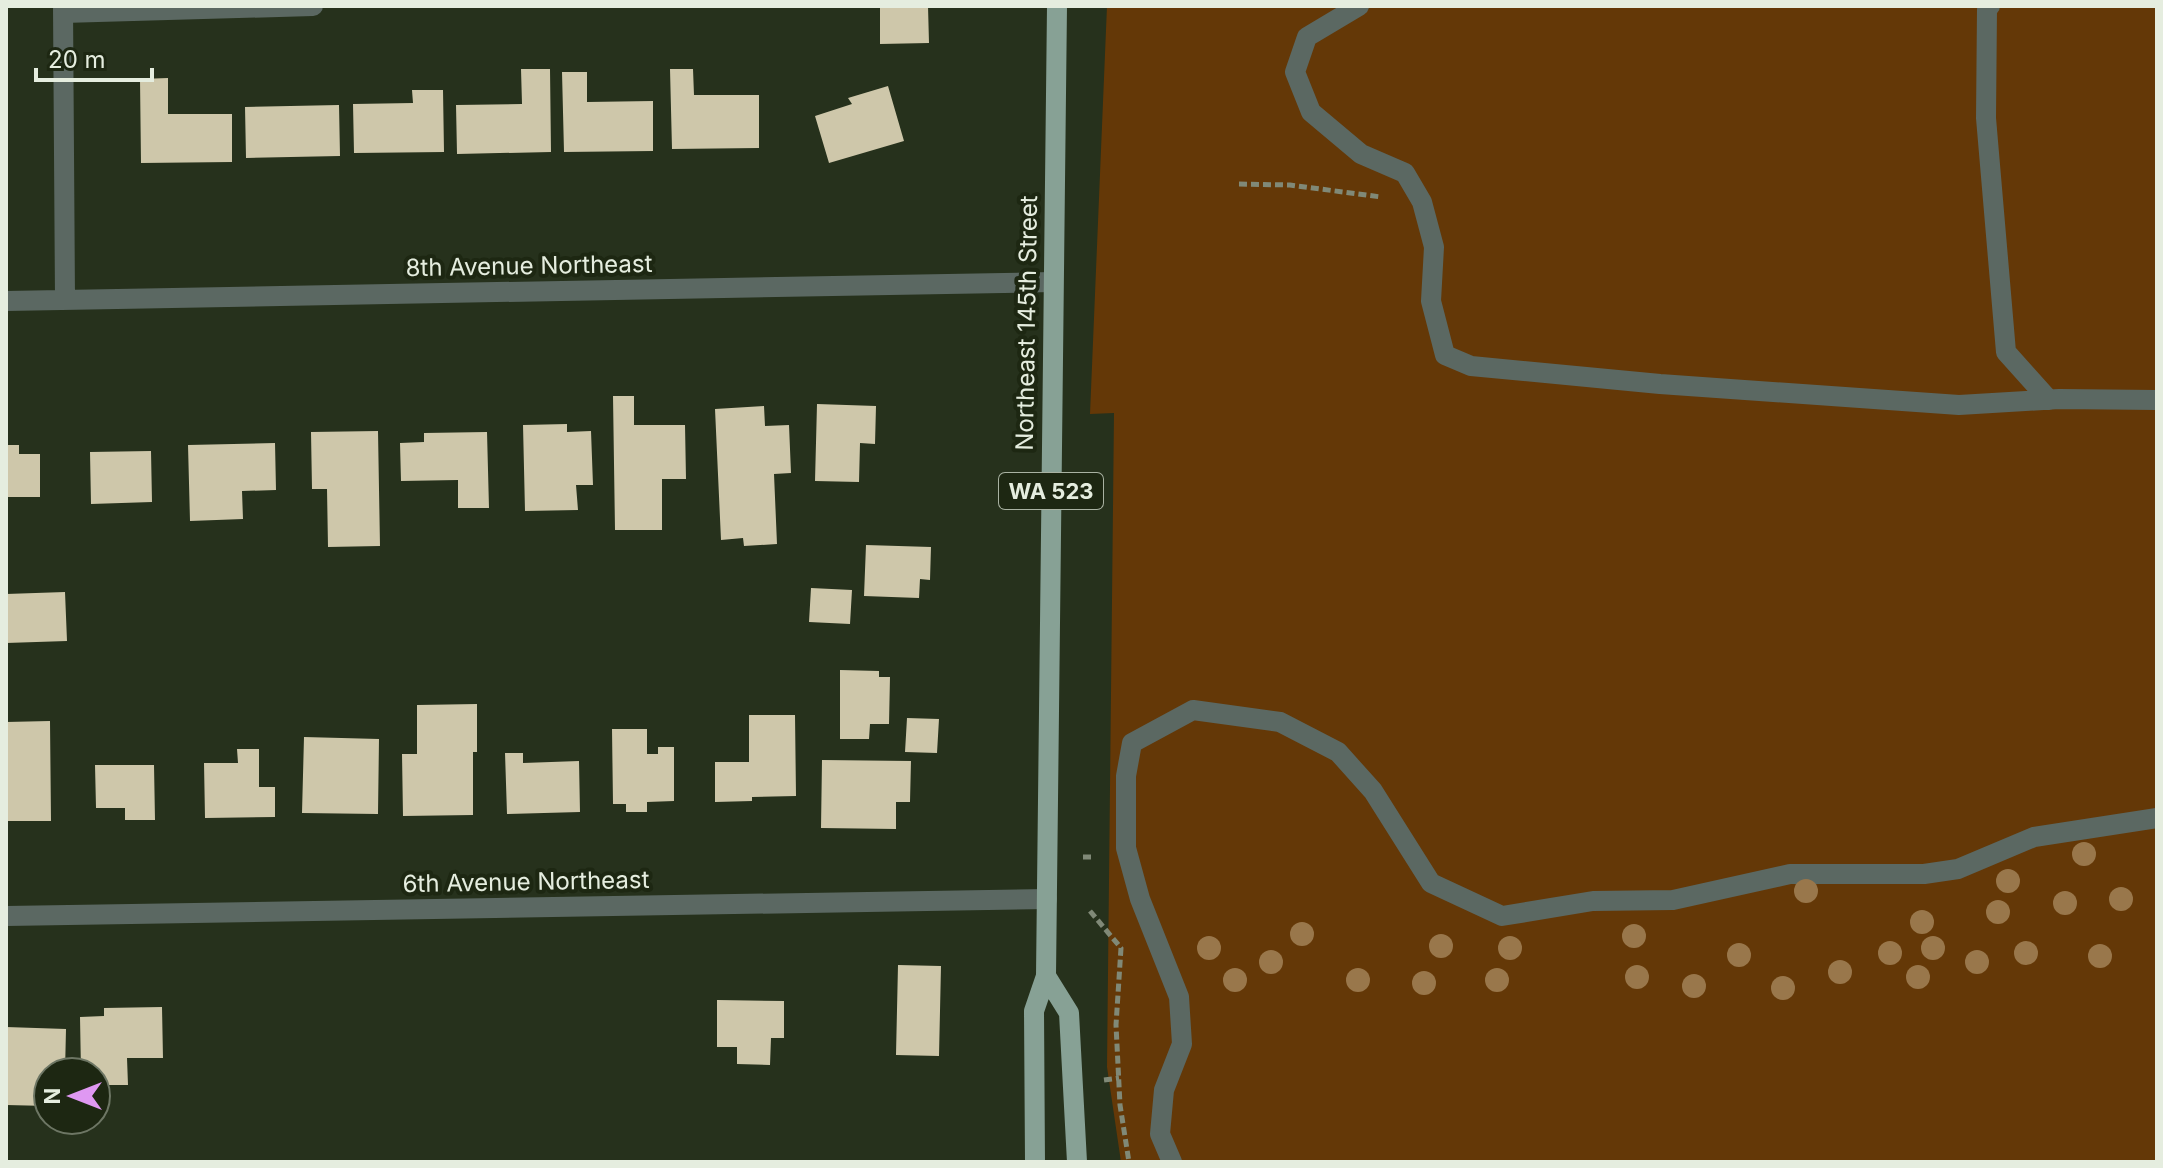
<svg xmlns="http://www.w3.org/2000/svg" width="2163" height="1168" font-family="Inter,sans-serif">
<style>
.green{fill:#643807}
.building{fill:#cec7aa}
.lines{fill:none;stroke-linecap:round;stroke-linejoin:round}
.path{stroke:#808977;stroke-width:5;stroke-dasharray:8 4;stroke-linecap:butt}
.service{stroke:#5b6862;stroke-width:20}
.minor{stroke:#5b6862;stroke-width:20}
.primary{stroke:#87a195;stroke-width:20}
.tree{fill:#99774b}
.labels{text-anchor:middle;stroke-width:8;stroke-linejoin:round;paint-order:stroke}
.shield{fill:#1d2712;stroke:#a9b2a2;stroke-width:2}
.shield-label{font-size:22px;font-weight:bold;fill:#e5eddf}
.street-label{font-size:24px;fill:#e5eddf;stroke:#1d2712}
</style>
<rect width="100%" height="100%" fill="#26311c"/>
<path class="green" d="M1107,6H2157V1162H1121L1107,1067L1114,413L1090,414Z"/>
<path class="building" d="M880,6H928L929,43L880,44Z
M521,69H550L551,152L457,154L456,105L522,104Z
M670,69H693L694,95H759V148L672,149Z
M562,72H587V102L653,101V151L564,152Z
M168,78V114H232V162L141,163L140,79Z
M888,86L904,141L829,163L815,116L852,104L848,98Z
M412,90H443L444,152L354,153L353,104L413,103Z
M339,105L340,156L246,158L245,107Z
M613,396H634V425H685L686,479H662V530H615Z
M817,404L876,406L875,444L860,443L859,482L815,481Z
M764,406L765,426L789,425L791,473L774,474L777,544L744,546L743,538L721,540L715,409Z
M567,424V432L591,431L593,485H576L578,510L525,511L523,425Z
M378,431L380,546L328,547L327,489H312L311,432Z
M487,432L489,508H458V480L401,481L400,443L424,442V433Z
M275,443L276,490L242,491L243,519L190,521L188,445Z
M6,445H19V454H40V497H6Z
M151,451L152,502L91,504L90,452Z
M866,545L931,547L930,580L920,579L919,598L864,596Z
M811,588L852,590L850,624L809,622Z
M65,592L67,641L6,643V594Z
M840,670L879,671V677H890L889,724H870L869,739H840Z
M477,704V752H473V815L403,816L402,754H417V705Z
M749,715H795L796,796L752,797V801L715,802V762H749Z
M907,718L939,719L937,753L905,752Z
M50,721L51,821H6V722Z
M612,729H647V754H658V747H674V801L647,802V812H626V804H613Z
M304,737L379,739L378,814L302,813Z
M237,749H259V787H275V817L205,818L204,763H238Z
M505,753H523V763L579,761L580,812L507,814Z
M822,760L911,761L910,802H896V829L821,828Z
M95,765H154L155,820H125V808H96Z
M898,965L941,966L939,1056L896,1055Z
M717,1000L784,1001V1038H771L770,1065L737,1064V1047H717Z
M162,1007L163,1058H127L128,1085H96V1072H81L80,1017L104,1016V1008Z
M6,1027L66,1029L65,1072H48V1106L6,1105Z"/>
<g class="lines">
<path class="path" d="M1239,184L1290,185L1381,197
M1083,857H1091
M1090,911L1121,948L1116,1025L1120,1105L1129,1162
M1104,1080L1119,1078"/>
<path class="service" d="M1359,6L1307,37L1295,72L1311,112L1361,154L1405,173L1422,202L1434,247L1431,301L1445,355L1471,366L1660,384L1959,405L2059,399L2157,400
M1990,6L1987,9L1986,118L2006,352L2049,400
M1172,1162L1160,1134L1164,1090L1182,1044L1179,997L1140,899L1126,848V776L1132,743L1193,710L1280,722L1338,752L1373,791L1431,883L1502,916L1593,901L1673,900L1790,874H1924L1958,869L2034,837L2157,818"/>
<path class="minor" d="M63,6L65,300
M63,13L313,6
M6,301L1053,282
M6,916L1047,899"/>
<path class="primary" d="M1046,976L1069,1013L1077,1162
M1035,1162L1034,1011L1046,976L1057,6"/>
</g>
<g class="tree">
<circle cx="2084" cy="854" r="12"/>
<circle cx="2008" cy="881" r="12"/>
<circle cx="1806" cy="891" r="12"/>
<circle cx="2121" cy="899" r="12"/>
<circle cx="2065" cy="903" r="12"/>
<circle cx="1998" cy="912" r="12"/>
<circle cx="1922" cy="922" r="12"/>
<circle cx="1302" cy="934" r="12"/>
<circle cx="1634" cy="936" r="12"/>
<circle cx="1441" cy="946" r="12"/>
<circle cx="1209" cy="948" r="12"/>
<circle cx="1510" cy="948" r="12"/>
<circle cx="1933" cy="948" r="12"/>
<circle cx="1890" cy="953" r="12"/>
<circle cx="2026" cy="953" r="12"/>
<circle cx="1739" cy="955" r="12"/>
<circle cx="2100" cy="956" r="12"/>
<circle cx="1271" cy="962" r="12"/>
<circle cx="1977" cy="962" r="12"/>
<circle cx="1840" cy="972" r="12"/>
<circle cx="1637" cy="977" r="12"/>
<circle cx="1918" cy="977" r="12"/>
<circle cx="1235" cy="980" r="12"/>
<circle cx="1358" cy="980" r="12"/>
<circle cx="1497" cy="980" r="12"/>
<circle cx="1424" cy="983" r="12"/>
<circle cx="1694" cy="986" r="12"/>
<circle cx="1783" cy="988" r="12"/>
</g>
<g class="labels">
<rect class="shield" x="999" y="473" width="104" height="36" rx="6"/>
<g class="shield-label">
<text x="1051" y="499">WA 523</text>
</g>
<g class="street-label">
<text transform="translate(529 266) rotate(-1)" y="8">8th Avenue Northeast</text>
<text transform="translate(1027 323) rotate(-89)" y="8">Northeast 145th Street</text>
<text transform="translate(526 882) rotate(-1)" y="8">6th Avenue Northeast</text>
</g>
</g>
<rect width="2163" height="1168" fill="none" stroke="#e5eddf" stroke-width="16"/>
<g transform="translate(72 1096) rotate(270)"><circle r="38" fill="#1d2712" stroke="#6d7664" stroke-width="2"/>
<path d="M0-6L14 30L0 20L-14 30Z" fill="#df98f2"/>
<text y="-12" font-size="22" font-weight="bold" text-anchor="middle" fill="#e5eddf">N</text>
</g>
<path d="M36 68v12h116v-12" fill="none" stroke="#e5eddf" stroke-width="4"/>
<text x="48" y="68" font-size="24" fill="#e5eddf" stroke="#1d2712" stroke-width="6" paint-order="stroke">20 m</text>
</svg>
